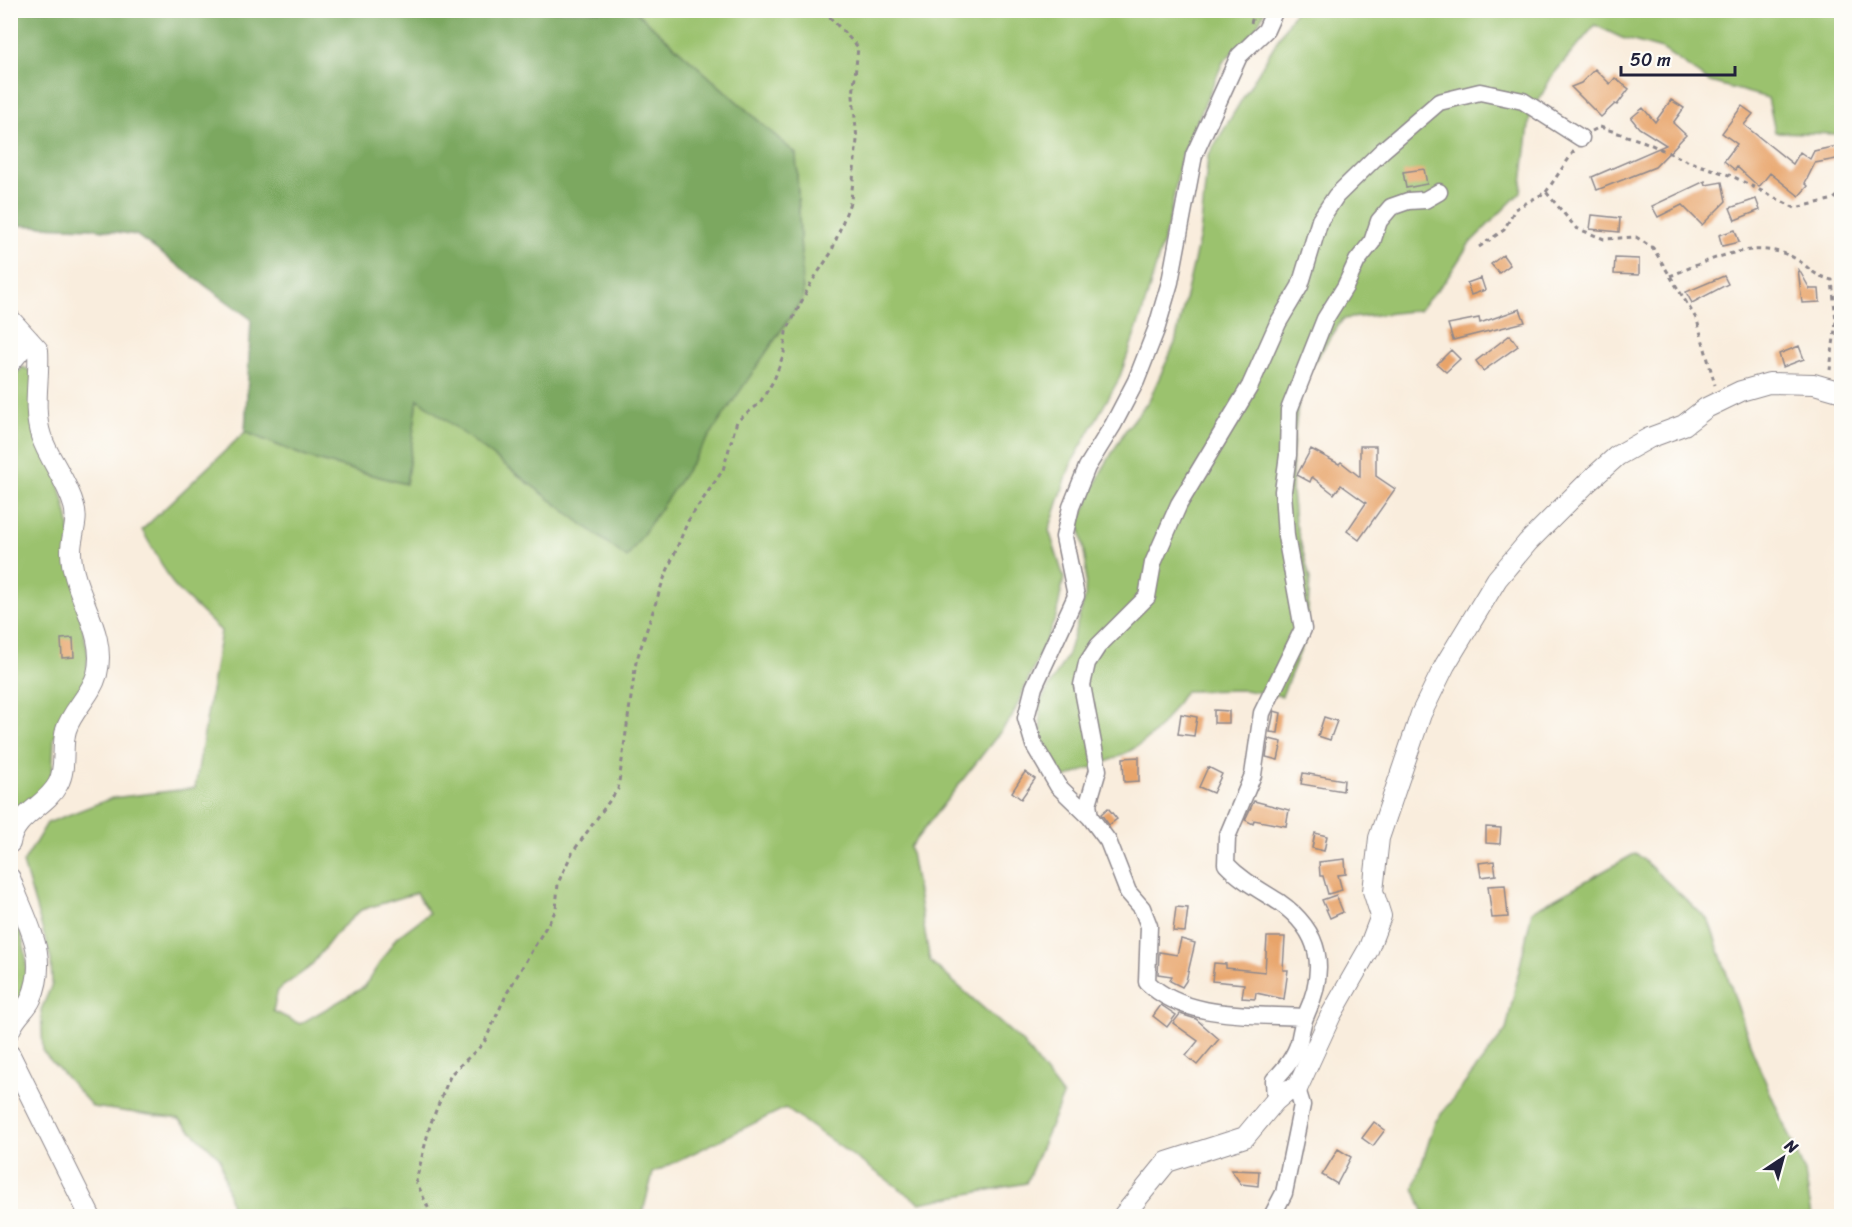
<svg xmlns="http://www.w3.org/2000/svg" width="1852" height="1227" font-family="Sriracha,sans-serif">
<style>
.green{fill:#9bc26e;stroke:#5e7254;stroke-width:1.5;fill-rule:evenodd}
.forest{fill:#7ca861;stroke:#4f654e;stroke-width:1.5}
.building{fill:#e8a46a}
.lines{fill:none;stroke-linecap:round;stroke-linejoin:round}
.minor-casing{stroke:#8e888c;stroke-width:19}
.tertiary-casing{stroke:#8e888c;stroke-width:22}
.path{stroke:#8e888c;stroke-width:3;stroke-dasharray:4.5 4.5;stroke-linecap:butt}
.minor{stroke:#fff;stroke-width:16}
.tertiary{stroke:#fff;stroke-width:20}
</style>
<rect width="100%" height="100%" fill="#fdfcf7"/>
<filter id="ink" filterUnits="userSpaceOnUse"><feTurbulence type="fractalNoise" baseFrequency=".0167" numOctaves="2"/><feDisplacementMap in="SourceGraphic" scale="12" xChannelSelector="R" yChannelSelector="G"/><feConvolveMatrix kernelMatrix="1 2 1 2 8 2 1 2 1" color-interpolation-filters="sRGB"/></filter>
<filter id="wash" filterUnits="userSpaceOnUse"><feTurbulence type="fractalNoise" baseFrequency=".008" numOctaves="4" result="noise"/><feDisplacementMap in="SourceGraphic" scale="24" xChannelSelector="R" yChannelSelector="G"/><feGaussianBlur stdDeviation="1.35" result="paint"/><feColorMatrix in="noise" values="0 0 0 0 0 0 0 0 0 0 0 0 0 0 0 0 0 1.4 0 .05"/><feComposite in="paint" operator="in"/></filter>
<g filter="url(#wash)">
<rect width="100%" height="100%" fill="#f9eddd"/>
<path class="green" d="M635,11H1265L1254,31L1223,62L1181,158L1169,221L1142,314L1119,379L1071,464L1049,530L1064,578L1056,617L1012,717L910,847L930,961L1022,1042L1063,1096L1026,1183L920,1203L785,1108L653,1173L642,1216H233L220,1158L179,1119L93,1107L43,1052L41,1010L52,984L51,959L23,863L47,823L112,798L195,788L221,631L174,586L142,530L245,432L309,458L406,484L418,399L627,557L803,298L796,154ZM416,893L429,913L396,938L364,987L300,1024L273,1011L278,990L310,967L338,931L361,910Z
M1295,11H1841L1842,132L1837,134L1775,132L1768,98L1710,82L1662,49L1622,38L1595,25L1552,76L1530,117L1521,192L1469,244L1446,280L1419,310L1343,319L1301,381L1292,455V492L1295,521L1310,579L1306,637L1282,696L1244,690L1185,691C1176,704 1168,718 1158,729C1135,755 1095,766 1064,778L1042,739L1039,704L1068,654L1085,597L1086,564L1079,522L1101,472L1125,431L1149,400L1175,343L1200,235L1208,156Z
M23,367L31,371L68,518L80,614L88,653L86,688L70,708L54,738L52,781L11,823L10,380Z
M1636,853L1709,921L1754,1055L1805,1173L1812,1216H1425L1414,1188L1435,1122L1506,1030L1532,911Z
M10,902C26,950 37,970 10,1017Z"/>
<path class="forest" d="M11,10L635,11L796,154L803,298L627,558L418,399L406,484L309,458L245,432L251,319L136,235L91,228L11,225Z"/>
<g id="blocks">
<path class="building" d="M1595,69L1610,84L1615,78L1629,89L1617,105L1615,104L1601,117L1571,87L1581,83Z
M1671,100L1684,108L1673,123L1686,135L1655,167L1597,190L1592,177L1666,145L1639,128L1631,118L1643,108L1655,122Z
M1742,106L1753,114L1744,125L1793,164L1800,152L1810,159L1814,151L1842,145V158L1815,163L1805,183L1808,186L1799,196L1770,173L1759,187L1737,167L1735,170L1724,161L1737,144L1722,133Z
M1424,169L1427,184L1406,188L1403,172Z
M1705,181L1706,185L1722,182L1726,201L1702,225L1682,205L1658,217L1652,206Z
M1756,199L1760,210L1735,220L1730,208Z
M1592,215L1620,218L1619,232L1590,229Z
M1735,230L1739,242L1722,246L1719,235Z
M1503,255L1510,265L1499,273L1491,264Z
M1615,258L1639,259V275L1614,274Z
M1798,268L1810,289H1819L1820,302L1802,303Z
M1724,276L1728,284L1692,303L1686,292Z
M1481,278L1485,290L1471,295L1467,283Z
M1520,309L1525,322L1453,340L1448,324L1479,318L1480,323Z
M1510,335L1518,346L1483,371L1476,361Z
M1799,346L1804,359L1783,367L1779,354Z
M1451,350L1460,359L1446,372L1437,364Z
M1360,446H1376V476L1395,489L1359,540L1347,531L1366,503L1341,485L1334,494L1312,477L1310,482L1297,475L1311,449L1339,464L1341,462L1360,477Z
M73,638L74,657L62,658L61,639Z
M1214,710L1229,711V723H1214Z
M1274,711L1281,713L1278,733L1270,732Z
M1181,714L1197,717L1194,736L1178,734Z
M1324,717L1337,721L1330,740L1318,736Z
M1269,739L1282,742L1278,760L1266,757Z
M1139,757V781L1124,782L1123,758Z
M1208,767L1222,774L1213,793L1199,787Z
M1025,772L1035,779L1021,799L1012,792Z
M1303,773L1344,780L1343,791L1301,784Z
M1254,801L1289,810L1286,826L1254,820L1253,824L1245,820Z
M1108,808L1117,819L1109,825L1101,814Z
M1486,827L1501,828L1500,844L1486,843Z
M1315,833L1327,836L1324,851L1312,848Z
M1345,859L1346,874L1338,875L1342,890L1328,894L1323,876H1320L1319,862Z
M1494,861L1496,875L1481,877L1479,863Z
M1505,885L1508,917L1492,918L1488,886Z
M1336,895L1343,912L1330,918L1322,900Z
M1176,907L1188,908L1185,932L1173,931Z
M1267,937H1285L1283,970H1288L1284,999L1256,993L1255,999L1242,998L1244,984L1212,981L1214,963L1226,964V968L1265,972Z
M1181,939L1195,943L1186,981L1182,987L1170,981L1172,976L1158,974L1159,952L1177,955Z
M1161,1005L1176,1015L1167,1027L1153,1016Z
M1180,1014L1196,1019L1219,1039L1197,1065L1186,1056L1198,1041L1173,1023Z
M1374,1122L1385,1130L1373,1146L1362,1138Z
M1338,1149L1351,1157L1337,1184L1322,1175Z
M1231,1170L1259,1171L1258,1186L1241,1184Z"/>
</g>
</g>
<g filter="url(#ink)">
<use href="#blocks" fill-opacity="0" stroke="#8e888c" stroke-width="1.5"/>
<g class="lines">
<defs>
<path id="minor" d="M1275,10L1266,30L1239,56L1194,155L1170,282L1156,330L1136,381L1113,425L1087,467L1071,507L1064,537L1076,596L1034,687L1026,718L1034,745L1058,786L1090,817L1108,841L1128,892L1142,908L1149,926L1147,982C1185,1020 1254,1014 1305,1017
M1090,817L1088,804L1098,770L1082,685L1087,663L1098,646L1147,597L1153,563L1179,504L1250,386L1278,323L1300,286L1320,220L1336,196L1382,151L1439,102L1480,92L1523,101L1581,138
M1275,1101L1274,1080C1285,1069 1295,1057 1299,1042C1301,1033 1302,1023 1306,1015C1327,969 1322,932 1279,902C1260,890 1241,880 1226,864L1227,837L1253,775L1262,713L1303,629L1286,536L1283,491L1288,455L1289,410L1325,319L1345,287L1357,261L1372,242L1379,221L1391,207L1408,201L1425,200L1439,192
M1272,1216L1284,1193L1302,1105L1297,1089"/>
<path id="tertiary" d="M10,319L38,350C40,378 32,408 41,436C49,460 67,480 74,506C79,521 71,535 71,551C71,593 108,631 97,674C91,696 72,710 66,730C61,747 67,768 58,784C46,807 14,815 10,843
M10,363L29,340
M10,878C24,920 51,953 31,999C27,1009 16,1015 10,1030
M10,1055L90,1216
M1123,1216L1167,1162L1245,1137L1275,1101L1288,1090L1297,1089L1331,1015L1368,950L1381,916L1373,891L1379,838L1421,714L1445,665L1497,579L1528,542L1588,482L1617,456L1649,438L1684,425L1706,408L1741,391L1769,383L1814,384L1842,392"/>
</defs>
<use href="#minor" class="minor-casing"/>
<use href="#tertiary" class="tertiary-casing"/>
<path class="path" d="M1251,23L1255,10
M1592,131L1600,127L1645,142L1687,161L1732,176L1795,208L1834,199L1842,192
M1546,192L1574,151
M1479,247L1504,230L1515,209L1546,192L1576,228L1604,239L1636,237L1653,248L1697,320L1715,385
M1670,276C1707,261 1757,236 1796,259C1812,269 1810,274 1832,280L1836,321L1830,370
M432,1216L416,1181L430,1125L451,1074L484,1043L507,993L556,910L558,883L572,853L618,789L636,662L663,581L688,521L723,470L737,421L759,404L774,380L784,353L786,332L811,283L831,253L851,200L857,140L853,96L858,47L823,10"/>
<use href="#minor" class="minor"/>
<use href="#tertiary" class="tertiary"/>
</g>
</g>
<rect width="1852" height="1227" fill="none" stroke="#fdfcf7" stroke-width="36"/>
<g transform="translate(1783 1158) rotate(36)" stroke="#fdfcf7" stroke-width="4.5" paint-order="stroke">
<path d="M0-4.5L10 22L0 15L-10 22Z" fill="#22223b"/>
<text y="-9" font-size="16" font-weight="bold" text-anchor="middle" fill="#22223b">N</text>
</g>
<path d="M1621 66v9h114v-9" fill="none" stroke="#22223b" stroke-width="3"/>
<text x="1630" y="66" font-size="18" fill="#22223b" stroke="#fdfcf7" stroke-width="4.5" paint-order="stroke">50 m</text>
</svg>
